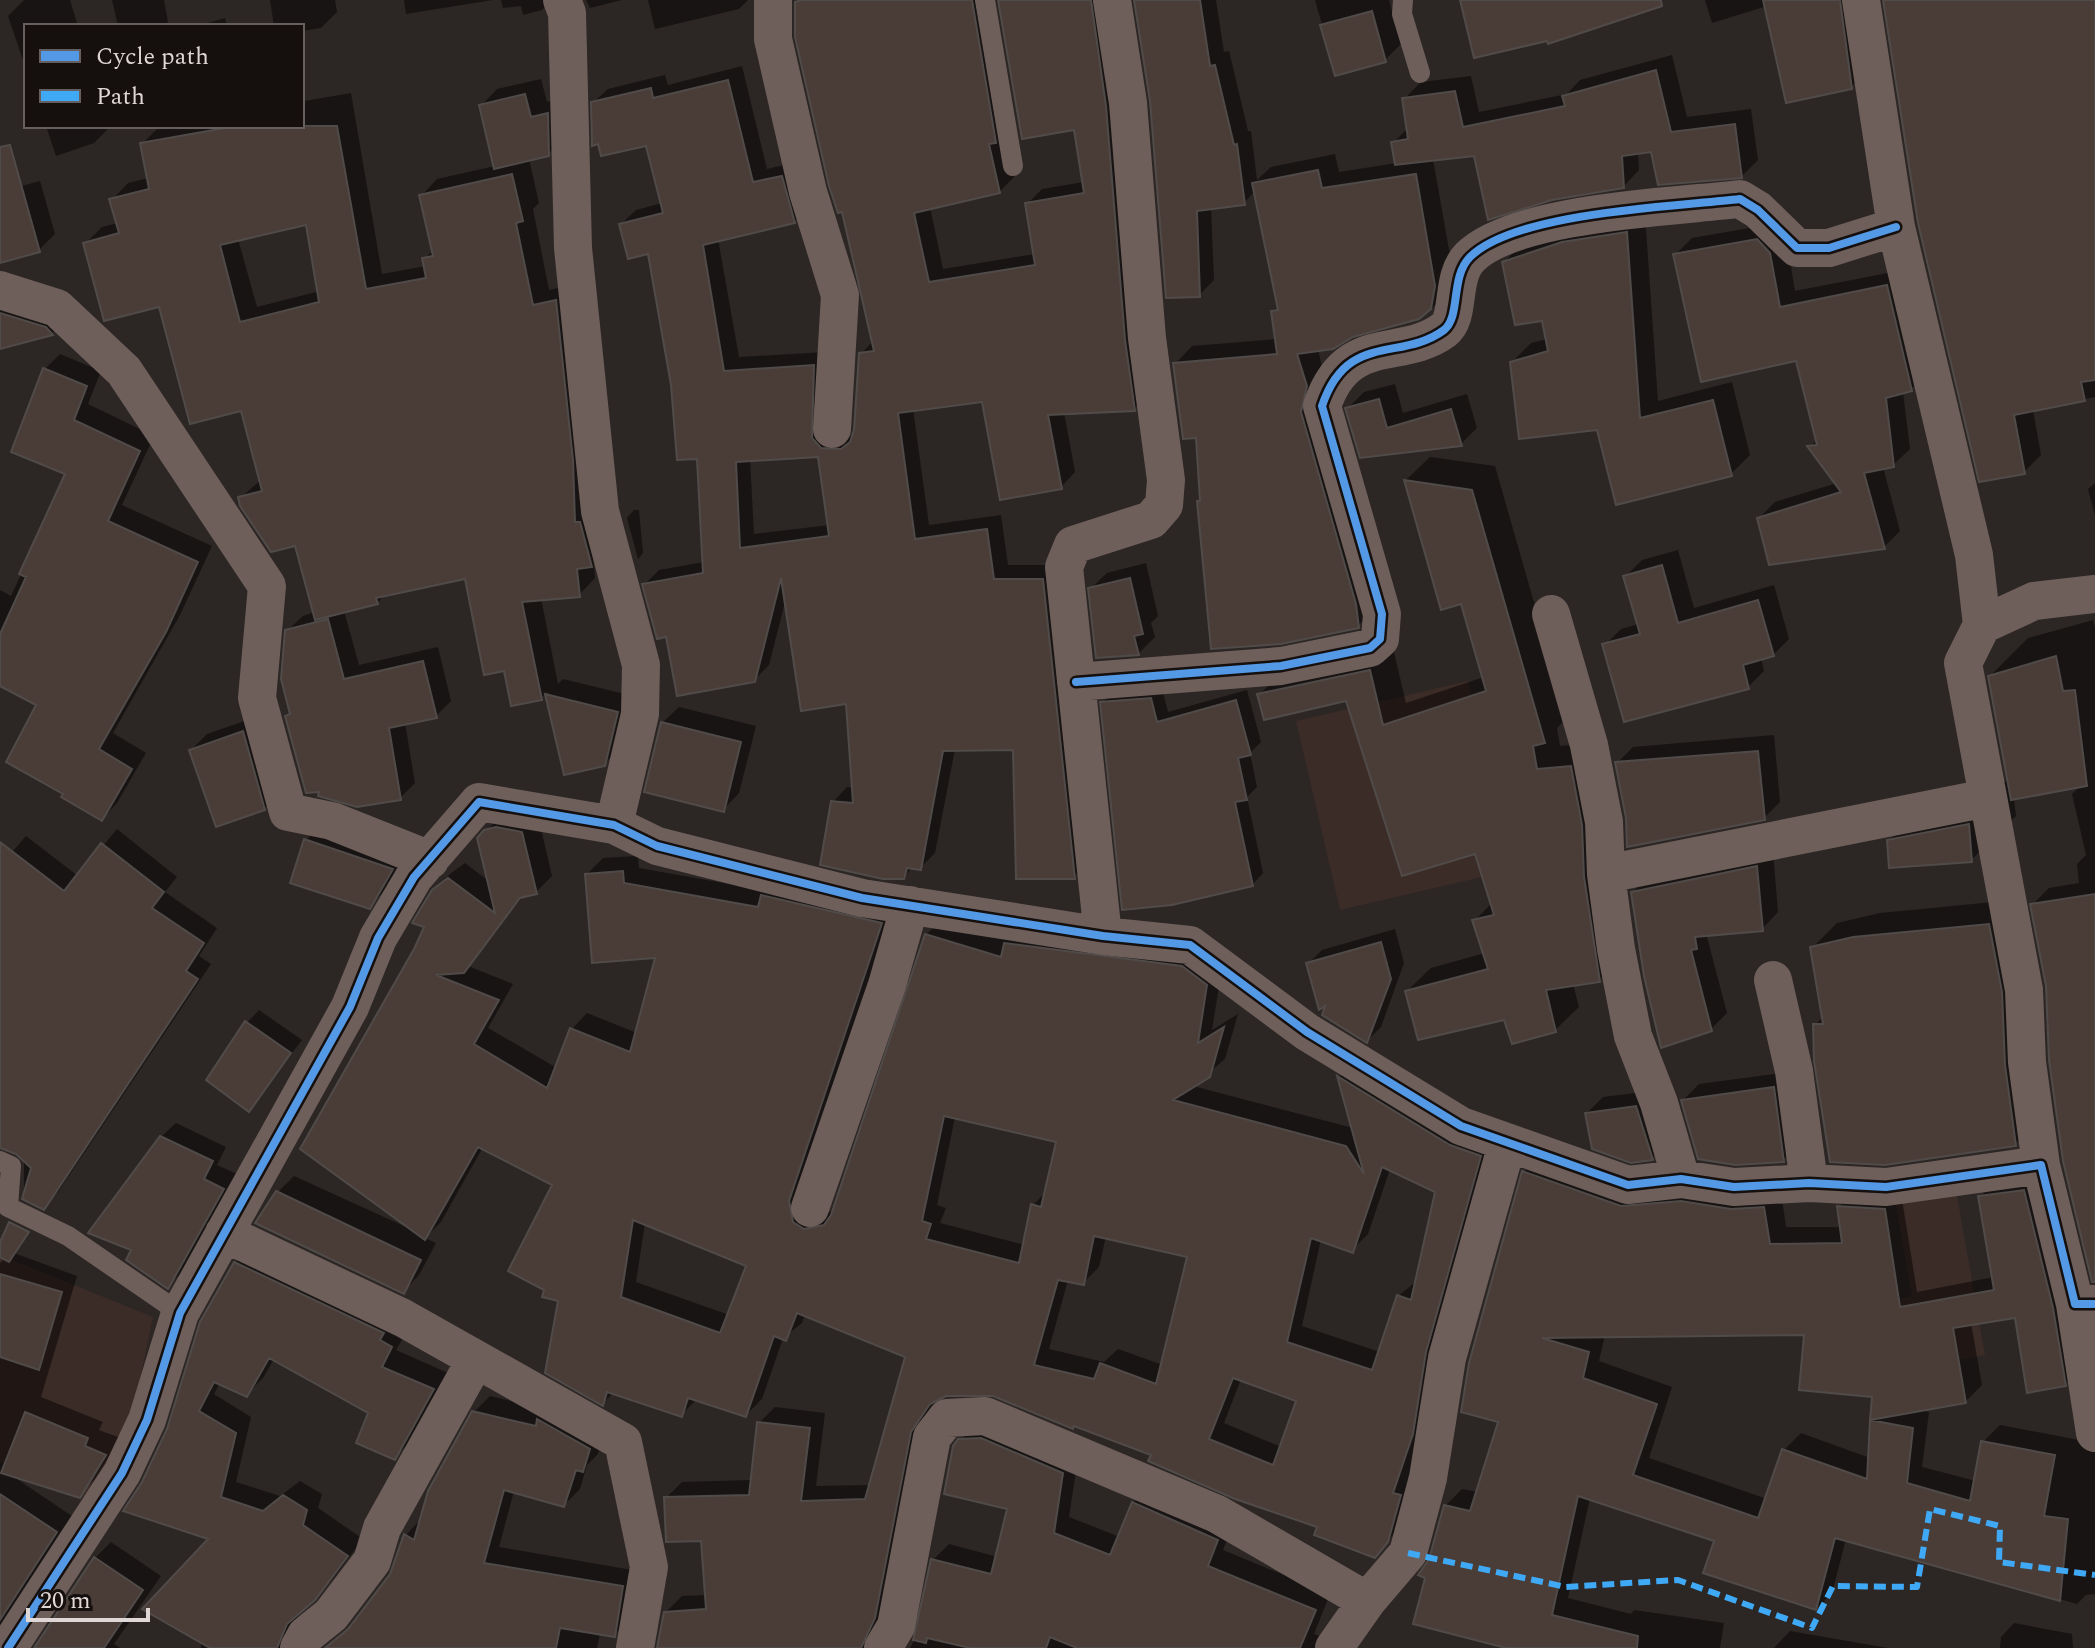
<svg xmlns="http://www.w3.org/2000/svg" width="2095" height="1648" font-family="Spectral,serif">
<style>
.built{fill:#3c2c27}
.shadow{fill:#0007;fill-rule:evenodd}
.building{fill:#4a3d38;stroke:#504b49;stroke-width:2;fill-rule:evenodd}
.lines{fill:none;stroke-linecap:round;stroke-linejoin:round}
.lane{stroke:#6e5f5a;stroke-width:20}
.street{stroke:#6e5f5a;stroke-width:38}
.quiet{stroke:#3fa9f5;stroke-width:6;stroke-dasharray:12 6;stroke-linecap:butt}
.cycleway-casing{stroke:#150f0e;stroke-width:13}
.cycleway{stroke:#5399e6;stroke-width:8}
</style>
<rect width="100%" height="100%" fill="#2c2624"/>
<path class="built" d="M1468,681L1512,870L1340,910L1296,721Z
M1954,1178L1985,1355L1889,1373L1876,1303L1912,1296L1893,1189Z
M0,1255L153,1317L135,1403L98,1503L0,1462Z"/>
<path class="shadow" d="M24,0H70L78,26H26V69L8,16Z
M112,0H164L168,22L164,26H118Z
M270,0H335L337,12L321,28L302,31V26H274Z
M404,0H493L406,14Z
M501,0H552L542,10L523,15L521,6L503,8Z
M586,0H622L590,8Z
M648,0H748L739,9L655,29Z
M799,0H988L1004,132L1014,177L1000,191L930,207L943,269L1035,254L1027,204L1042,189L1084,182L1076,128L1000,0H1106L1148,394L1134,409L1064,412L1075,472L1061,487L984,400L913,409L929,525L1001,515L1008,565H1057L1088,862L1074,877L1015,748L955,749L935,853L920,868L913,867L903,877L833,802L847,787L854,788L848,702L786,598L769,665L754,680L668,635L644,585L659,570L704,562L699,457L673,385L650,252L621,224L636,210L662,203L647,143L593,103L608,89L665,75L668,85L742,66L767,169L796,162L808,207L794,222L718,239L739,357L827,352L847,437L853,436L861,354L874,340ZM820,455L830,525L754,534L750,459Z
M1136,0H1216L1224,52L1229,51L1248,131H1251L1257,180L1271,167L1335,154L1339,172L1397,163L1393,143L1408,128L1405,98L1421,82L1471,76L1479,112L1567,94L1580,80L1672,55L1687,117L1751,109L1758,160L1742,176L1653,150L1638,152L1639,170L1623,187L1475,154L1433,159L1452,267L1447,293L1429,311L1404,322L1352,335L1318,349L1375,608L1358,626L1199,502L1202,499L1197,436L1175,364L1192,346L1277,339L1273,312L1279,306L1255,191L1244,203L1211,207L1214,280L1199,295L1152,101Z
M1315,0H1389L1401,44L1385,60L1336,74Z
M1705,0H1860L1868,70L1851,87L1767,6L1712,23Z
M1885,0H2095V397L2033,410L2041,455L2024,472Z
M225,18L227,26H198Z
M541,79L547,102L563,98L564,138L548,154L529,159L539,203L533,209L549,290L572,285L595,578L579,595L541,598L558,684L563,679L633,696L621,747L604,764L566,773L547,692L541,698L505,669L466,576L386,594L377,603L344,611L359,665L438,647L451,701L436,716L405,723L415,783L400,798L287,717L292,712L287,631L303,616L315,612L297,543L240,498L261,480L242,408L161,304L86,243L102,227L118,223L112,200L128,183L149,178L142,144L159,127L258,126L238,239L257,307L320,291L290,126H302L305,101L351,93L382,274L426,266L425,259L433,250L421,196L437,179L495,166L481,106L497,89Z
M46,126H110V127L94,143L56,156Z
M40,181L55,234L39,250L0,261V192Z
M1645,215L1658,401L1732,382L1750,455L1731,474L1598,427L1512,362L1531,343L1548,339L1544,319L1504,262L1523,243Z
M1773,224L1786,236L1795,291L1903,270L1928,373L1911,389L1903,392L1910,449L1893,465L1883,467L1900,531L1884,547L1759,518L1775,502L1837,483L1810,447L1818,439L1797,359L1675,255L1692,238Z
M0,306L68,318L52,333L0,347Z
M60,354L101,371L88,404L154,436L122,505L212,546L180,615L113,733L146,753L117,803L102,819L39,704L0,685V590L11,596L68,473L45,369Z
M1395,384L1403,413L1467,394L1477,428L1461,444L1361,456L1348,408L1364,392Z
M1430,457L1495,466L1567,718L1557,728L1560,746L1594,743L1623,957L1599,980L1573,984L1579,1007L1555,1030L1407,991L1431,968L1485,953L1474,921L1492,903L1477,851L1347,698L1260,694L1283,671L1393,648L1406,703L1484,677L1462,602L1443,607L1406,480Z
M2095,483V516L2088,489Z
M634,510H639L643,553L638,559L627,518Z
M1678,550L1694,608L1774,585L1789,639L1773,655L1761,658L1764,671L1748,687L1605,645L1621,629L1639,624L1626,576L1642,560Z
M1146,563L1158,616L1151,623L1155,637L1139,653L1098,656L1090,589L1107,573Z
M2093,620L2095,628V1281L2032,905L2049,888L2079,883L2077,864L2086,855L2072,794L2081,785L2014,798L2016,816L1971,860L1889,841L1934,796L2009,781L1990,676L2028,638Z
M1162,688L1168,712L1247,690L1261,742L1250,753L1257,787L1247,797L1263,873L1252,885L1102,703L1114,692Z
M679,707L756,726L739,793L723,810L662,723Z
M259,716L280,792L264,809L191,750L207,734Z
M1774,735L1780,802L1764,818L1617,763L1633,747Z
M502,815L538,816L552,876L536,892L524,895L468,966L513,984L488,1028L557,1068L572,1029L587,1013L637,1033L657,956L587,874L603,858L638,856L639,868L768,891L896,908L820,1214L834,1211L926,935L942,919L1222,968L1212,1030L1238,1014L1225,1059L1193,1086L1353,1128L1339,1077L1354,1061L1495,1140L1428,1416L1408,1478L1415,1479L1403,1524L1374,1556L1320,1526L1154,1453L993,1394H945L937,1398L926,1414L884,1648H659L665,1613L682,1596L707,1595L703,1539L666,1498L682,1482L752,1480L759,1423L775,1407L825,1413L816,1486L871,1485L908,1356L805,1314L802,1323L783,1338L762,1399L746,1415L697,1399L681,1415L614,1392L603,1403L555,1184L483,1147L441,1222L425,1238L436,1243L419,1275L403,1292L278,1192L294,1176L417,1232L416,950L427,925L434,891L450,874L465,863L490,882L485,832ZM955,1117L1058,1141L1046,1192L1033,1205L1025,1245L940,1223L946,1208L937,1205ZM1390,1169L1437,1191L1417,1281L1398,1296L1380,1352L1302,1326L1321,1239L1352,1250L1368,1234ZM645,1223L748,1264L729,1315L636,1282ZM1106,1236L1189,1255L1163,1365L1118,1349L1104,1362L1049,1349L1068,1280L1083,1283L1099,1267ZM1241,1379L1298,1400L1281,1447L1224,1423Z
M322,824L408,853L385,890L369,907L306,840Z
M117,829L177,877L165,892L217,928L199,956L211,964L58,1192L43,1207L24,1198V1158L0,1144V866L26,836L78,876Z
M1773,851L1778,912L1762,929L1710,933L1707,937L1727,1013L1711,1029L1633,892L1649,876Z
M2014,900L2040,1119L2015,1144L1815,1025L1824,1016L1812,948L1837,923L1880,913Z
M1395,929L1404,963L1381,1027L1367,1041L1329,1001L1308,964L1322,950Z
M259,1010L302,1040L249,1109L247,1023Z
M1790,1072L1799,1144L1783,1160L1683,1100L1699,1084Z
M1652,1091L1668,1142L1652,1158L1587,1113L1603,1097Z
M176,1123L226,1147L217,1165L237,1174L182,1272L168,1286L161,1137Z
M1541,1155L1781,1191L1786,1227H1842L1839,1207L1855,1190L1901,1193L1917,1292L1994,1277L1980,1197L1997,1180L2041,1174L2082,1368L2065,1384L2017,1316L1971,1323L1982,1385L1965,1402L1920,1410L1929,1412L1922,1467L1976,1481L1983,1442L2000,1425L2095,1443V1594L2086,1595L2077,1604L1846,1539L1832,1593L1815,1610L1706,1571L1716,1540L1590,1498L1568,1598L1631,1614L1634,1610L1724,1623L1720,1648H1514L1431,1560L1445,1506L1462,1489L1478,1492L1500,1421L1524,1172ZM1806,1333L1874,1395L1876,1417L1872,1421L1870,1458L1801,1433L1784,1450L1767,1499L1649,1458L1672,1387L1599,1361L1605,1335Z
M251,1247L407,1331L396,1350L448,1373L410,1442L394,1458L371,1412L274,1359L263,1378L247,1394L220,1383L214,1394L251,1417L236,1482L280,1496L300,1481L322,1494L318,1508L363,1539L331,1581L301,1610L292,1631L303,1648H201L211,1538L144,1483L235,1263Z
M11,1252L77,1276L41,1397L103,1422L99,1430L121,1438L95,1479L79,1495L11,1475L72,1516L5,1618L0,1648V1263Z
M490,1396L549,1410L605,1432L598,1454L587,1465L580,1489L564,1505L514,1491L499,1547L638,1571L630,1619L614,1635L600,1633L597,1648H327L356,1622L392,1575L406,1535L422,1518L474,1412Z
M976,1424L1078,1457L1069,1517L1120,1537L1133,1503L1149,1487L1233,1524L1223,1550L1330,1594L1314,1634L1330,1640L1336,1648H910L919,1631L933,1560L949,1544L998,1557L1009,1507L960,1441Z
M111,1542L161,1576L114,1644L120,1648H37L95,1558Z
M2014,1623L2072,1634L2073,1648H2000L2001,1637Z
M1790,1631L1888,1648H1774Z"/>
<path class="building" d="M801,0H972L996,143L989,144L1000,193L914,213L929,282L1035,265L1025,203L1084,193L1074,130L1022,139L998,0H1091L1106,106L1125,340L1135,411L1048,415L1062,489L1000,500L982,402L898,413L915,539L987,529L994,579H1043L1075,879H1016L1013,750L943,751L921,870L907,868L904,879H883L820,865L831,801L853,803L846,704L801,711L781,578L755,682L677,696L666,637L657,639L642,584L703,573L697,459L677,460L671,385L648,254L628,259L619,224L663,213L646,146L601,156L598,144L592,146L591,102L651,88L653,98L728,80L753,182L782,176L795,223L703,245L724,371L814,365L812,438L821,448L841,449L850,442L854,430L859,353L874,351L842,212L838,213L829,186L795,37V2ZM818,457L829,536L740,548L736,462Z
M1134,0H1200L1210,66L1215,65L1234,145L1237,144L1245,205L1197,211L1200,297L1166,298L1150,101Z
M1460,0H1661L1662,6L1548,44L1547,41L1474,58Z
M1763,0H1840L1852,89L1786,103Z
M1883,0H2095V380L2081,382L2085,401L2014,415L2025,474L1979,482L1918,223Z
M1372,11L1386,62L1335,76L1320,25Z
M1656,70L1671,132L1735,124L1742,178L1658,185L1651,152L1622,156L1624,188L1552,200L1488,220L1474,156L1395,165L1391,142L1408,139L1402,98L1455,91L1463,127L1565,106L1562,96Z
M525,94L531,117L548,113L549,156L494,169L479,105Z
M236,126H337L366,289L426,278L422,258L433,256L419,195L512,174L523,221L516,223L533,305L556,300L573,460L575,522H580L592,567L577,569L580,597L522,602L542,700L511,706L504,671L484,675L465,579L376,598L378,604L315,620L295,546L271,552L240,506L238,497L262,491L241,411L190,424L159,307L104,321L83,243L119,233L109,199L149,189L140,143ZM306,225L319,302L240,322L220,245Z
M10,145L40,252L0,263V147Z
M1318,170L1322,188L1416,174L1435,286L1431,309L1419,319L1353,337L1333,349L1297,354L1307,386L1301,412L1356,604L1359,628L1281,644L1211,649L1197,501H1200L1196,438L1183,439L1173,363L1277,354L1271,311L1278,310L1252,183Z
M1627,232L1640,418L1713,400L1732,476L1616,505L1597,430L1519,439L1510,362L1548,351L1542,321L1515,325L1502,262L1562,242Z
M1757,239L1770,253L1780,307L1887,285L1912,391L1886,398L1894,467L1864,473L1885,549L1769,565L1757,518L1841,492L1807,446L1817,445L1796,361L1701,382L1673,254Z
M0,313L46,327L53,335L0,349Z
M43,368L87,386L74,420L140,451L108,521L198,562L166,632L99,749L132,769L102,821L61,797L63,794L6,762L36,705L0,686V634L26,577L19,574L65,474L11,452Z
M1379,399L1387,428L1451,409L1462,446L1360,458L1345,408Z
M1404,480L1472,490L1545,743L1533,746L1537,769L1571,766L1582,825L1584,877L1600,982L1546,990L1556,1032L1512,1044L1504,1020L1418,1040L1405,991L1488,969L1472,920L1494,915L1475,854L1402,876L1346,701L1264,720L1257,694L1370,670L1383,725L1486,691L1461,604L1441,610Z
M1662,565L1678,623L1758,600L1774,656L1743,665L1749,689L1624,722L1602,644L1640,634L1623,576Z
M1130,578L1143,634L1134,636L1139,655L1096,658L1088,588Z
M328,619L344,679L423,661L437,718L389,728L401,800L357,807L318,796L319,792L306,793L285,716L290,714L281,679L285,630Z
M2056,656L2063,691L2075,690L2087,786L2011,800L1988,676Z
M545,694L618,712L605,766L564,775Z
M1151,698L1157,722L1236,700L1251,755L1238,758L1247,800L1235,802L1253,886L1172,905L1122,910L1100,702Z
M661,722L741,742L724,812L644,792Z
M243,731L265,810L216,827L189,750Z
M1758,751L1765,820L1627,847L1626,818L1615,762Z
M1969,824L1972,862L1889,868L1887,840Z
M496,827L522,832L537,894L520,898L464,973L436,975L499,1000L474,1044L547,1088L570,1028L630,1052L655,958L592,963L585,874L623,871L624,883L758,907L761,895L882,923L789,1201L793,1222L804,1229L824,1225L831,1215L925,934L1001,957L1004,943L1182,966L1207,985L1198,1043L1224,1027L1210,1077L1173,1100L1346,1146L1364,1174L1337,1076L1450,1145L1481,1156L1426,1352L1413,1434L1393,1493L1401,1495L1388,1542L1375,1558L1314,1535L1317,1527L1235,1499L1148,1461L1151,1455L1074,1426L1073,1429L993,1396H946L930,1404L911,1432L875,1618L861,1648H657L664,1612L706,1609L701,1541L666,1542L664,1497L749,1495L757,1422L810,1428L801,1501L865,1499L905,1357L797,1313L786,1341L774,1336L746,1417L688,1398L682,1417L607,1392L603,1406L545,1373L558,1301L542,1297L544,1290L508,1271L552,1185L478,1147L425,1240L300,1149L414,949L424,927L412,923L432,890L448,878L495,913L477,838L484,830ZM944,1116L1056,1142L1041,1207L1031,1204L1019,1263L926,1239L931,1224L922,1221ZM1382,1167L1435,1192L1411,1300L1397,1295L1372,1370L1287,1342L1311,1238L1353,1253ZM633,1220L746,1266L720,1333L621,1297ZM1094,1236L1187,1257L1156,1384L1100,1363L1094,1379L1034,1365L1058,1280L1084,1285ZM1233,1378L1296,1401L1273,1465L1209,1439Z
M304,839L393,869L370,909L290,883Z
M0,842L64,891L101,843L164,892L152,908L204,943L186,971L198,979L44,1210L22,1199L31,1168L16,1154L0,1148Z
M1757,866L1763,931L1695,937L1697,949L1691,950L1712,1031L1661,1048L1644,976L1631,892Z
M2095,894V1282H2092L2063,1161L2049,1060L2046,986L2030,904Z
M1989,924L2002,992L2005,1065L2016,1146L1885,1165L1830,1162L1814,1061L1813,1024H1823L1810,947L1853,937Z
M1381,942L1391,979L1367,1043L1322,1015L1325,1006L1319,1010L1306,963Z
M245,1021L291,1053L249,1112L206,1080Z
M1774,1087L1784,1162L1735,1165L1698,1159L1681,1100Z
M1636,1106L1653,1160L1631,1163L1592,1149L1585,1113Z
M160,1136L213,1161L204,1179L224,1189L168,1289L126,1260L131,1250L88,1233Z
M1522,1171L1621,1206L1681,1201L1731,1209L1764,1207L1770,1244L1842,1243L1837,1206L1885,1209L1900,1307L1994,1290L1978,1196L2024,1190L2053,1308L2066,1386L2027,1393L2015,1318L1953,1328L1966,1403L1870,1420L1872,1397L1799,1390L1804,1335L1542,1338L1589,1352L1583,1378L1657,1404L1633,1475L1758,1518L1782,1449L1867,1479L1870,1420L1913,1428L1907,1483L1970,1501L1981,1441L2055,1455L2044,1516L2068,1519L2060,1601L1835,1538L1816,1610L1703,1573L1714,1541L1578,1496L1552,1615L1638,1636L1637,1648H1506L1413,1624L1425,1578L1418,1575L1429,1559L1444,1505L1470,1511L1498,1422L1461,1412L1469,1363Z
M276,1191L421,1260L404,1294L255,1223Z
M9,1222L29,1232L9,1262L0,1257V1242Z
M234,1262L384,1333L380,1340L392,1347L382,1367L434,1389L395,1460L356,1443L368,1413L269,1358L247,1397L214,1382L199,1411L236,1433L221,1497L263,1511L283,1495L307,1510L303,1525L348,1556L315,1600L287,1624L277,1648H210L142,1609L208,1539L123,1511L142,1482L167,1429L200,1322Z
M0,1274L62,1292L39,1370L0,1357Z
M472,1411L536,1426L537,1419L590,1449L583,1472L576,1470L564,1507L504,1490L484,1563L623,1586L615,1637L560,1628L556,1648H325L348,1629L390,1574L404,1534L414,1540L428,1491Z
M25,1412L88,1438L85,1446L106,1455L80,1498L1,1473Z
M981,1438L1063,1473L1054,1533L1110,1555L1132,1502L1218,1540L1208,1566L1316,1610L1300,1648H1077L1050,1637L1046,1648H970L927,1638L926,1643L913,1640L931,1559L991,1574L1007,1509L944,1494L953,1446L958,1439Z
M0,1494L57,1532L0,1620Z
M94,1557L143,1590L104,1648H34Z"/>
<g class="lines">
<path class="lane" d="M985,0L1013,166
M1403,0L1402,14L1420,73
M0,1161L11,1166L8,1207L68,1236L180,1313"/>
<path class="street" d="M562,0L567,13L573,248L600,511L641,665L640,714L614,825
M773,0V39L808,192L840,295L832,429
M1861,0L1896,227L1974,555L1982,625L1963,663L2024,990L2027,1062L2041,1165
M0,290L57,308L124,371L267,586L257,698L288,812L332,821L430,860
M1551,614L1589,745L1604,822L1606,874L1616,949L1633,1036L1659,1103L1681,1179
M1982,625L2034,601L2095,594
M1076,682L1281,666L1370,648L1380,639L1382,614L1322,406C1347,331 1401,362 1444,330C1461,317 1450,277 1470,257C1516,212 1672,207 1740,199L1758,210L1797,248H1829L1896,227
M1606,874L1987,798
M1103,936L1064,567L1073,545L1151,520L1164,505L1166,480L1147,338L1128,103L1112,0
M1773,980L1794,1071L1809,1183
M810,1208L887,985L910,905
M224,1233L403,1318L623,1442L649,1567L635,1648
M2075,1304L2095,1433
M8,1648L122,1473L147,1420L180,1313L350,1007L378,938L414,877L479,802L614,825L657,846L862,898L1103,936L1190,945L1307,1032L1461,1126L1628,1185L1681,1179L1734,1187L1809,1183L1886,1187L2041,1165L2075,1304H2095
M299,1648L306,1635L331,1615L372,1561L382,1528L476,1359
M883,1648L896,1626L932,1437L947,1418L985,1416L1217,1514L1367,1601
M1334,1648L1367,1601L1408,1553L1428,1478L1447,1358L1507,1144"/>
<path class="quiet" d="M1408,1553L1566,1587L1678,1580L1812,1628L1833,1586L1917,1587L1930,1509L2000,1526L1999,1562L2095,1575"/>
<defs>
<path id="cycleway" d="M1076,682L1281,666L1370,648L1380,639L1382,614L1322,406C1347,331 1401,362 1444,330C1461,317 1450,277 1470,257C1516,212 1672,207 1740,199L1758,210L1797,248H1829L1896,227
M8,1648L122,1473L147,1420L180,1313L350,1007L378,938L414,877L479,802L614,825L657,846L862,898L1103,936L1190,945L1307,1032L1461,1126L1628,1185L1681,1179L1734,1187L1809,1183L1886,1187L2041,1165L2075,1304H2095"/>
</defs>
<use href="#cycleway" class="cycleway-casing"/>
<use href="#cycleway" class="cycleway"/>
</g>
<rect x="24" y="24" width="280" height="104" fill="#150f0e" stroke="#665f5e" stroke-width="2"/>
<rect x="40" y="50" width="40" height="12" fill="#5399e6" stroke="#665f5e" stroke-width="2"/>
<text x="96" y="64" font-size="24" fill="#dfd7d5">Cycle path</text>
<rect x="40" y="90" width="40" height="12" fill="#3fa9f5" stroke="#665f5e" stroke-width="2"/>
<text x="96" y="104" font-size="24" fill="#dfd7d5">Path</text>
<path d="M28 1608v12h120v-12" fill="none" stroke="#dfd7d5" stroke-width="4"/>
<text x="40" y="1608" font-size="24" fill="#dfd7d5" stroke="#150f0e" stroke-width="6" paint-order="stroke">20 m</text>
</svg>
